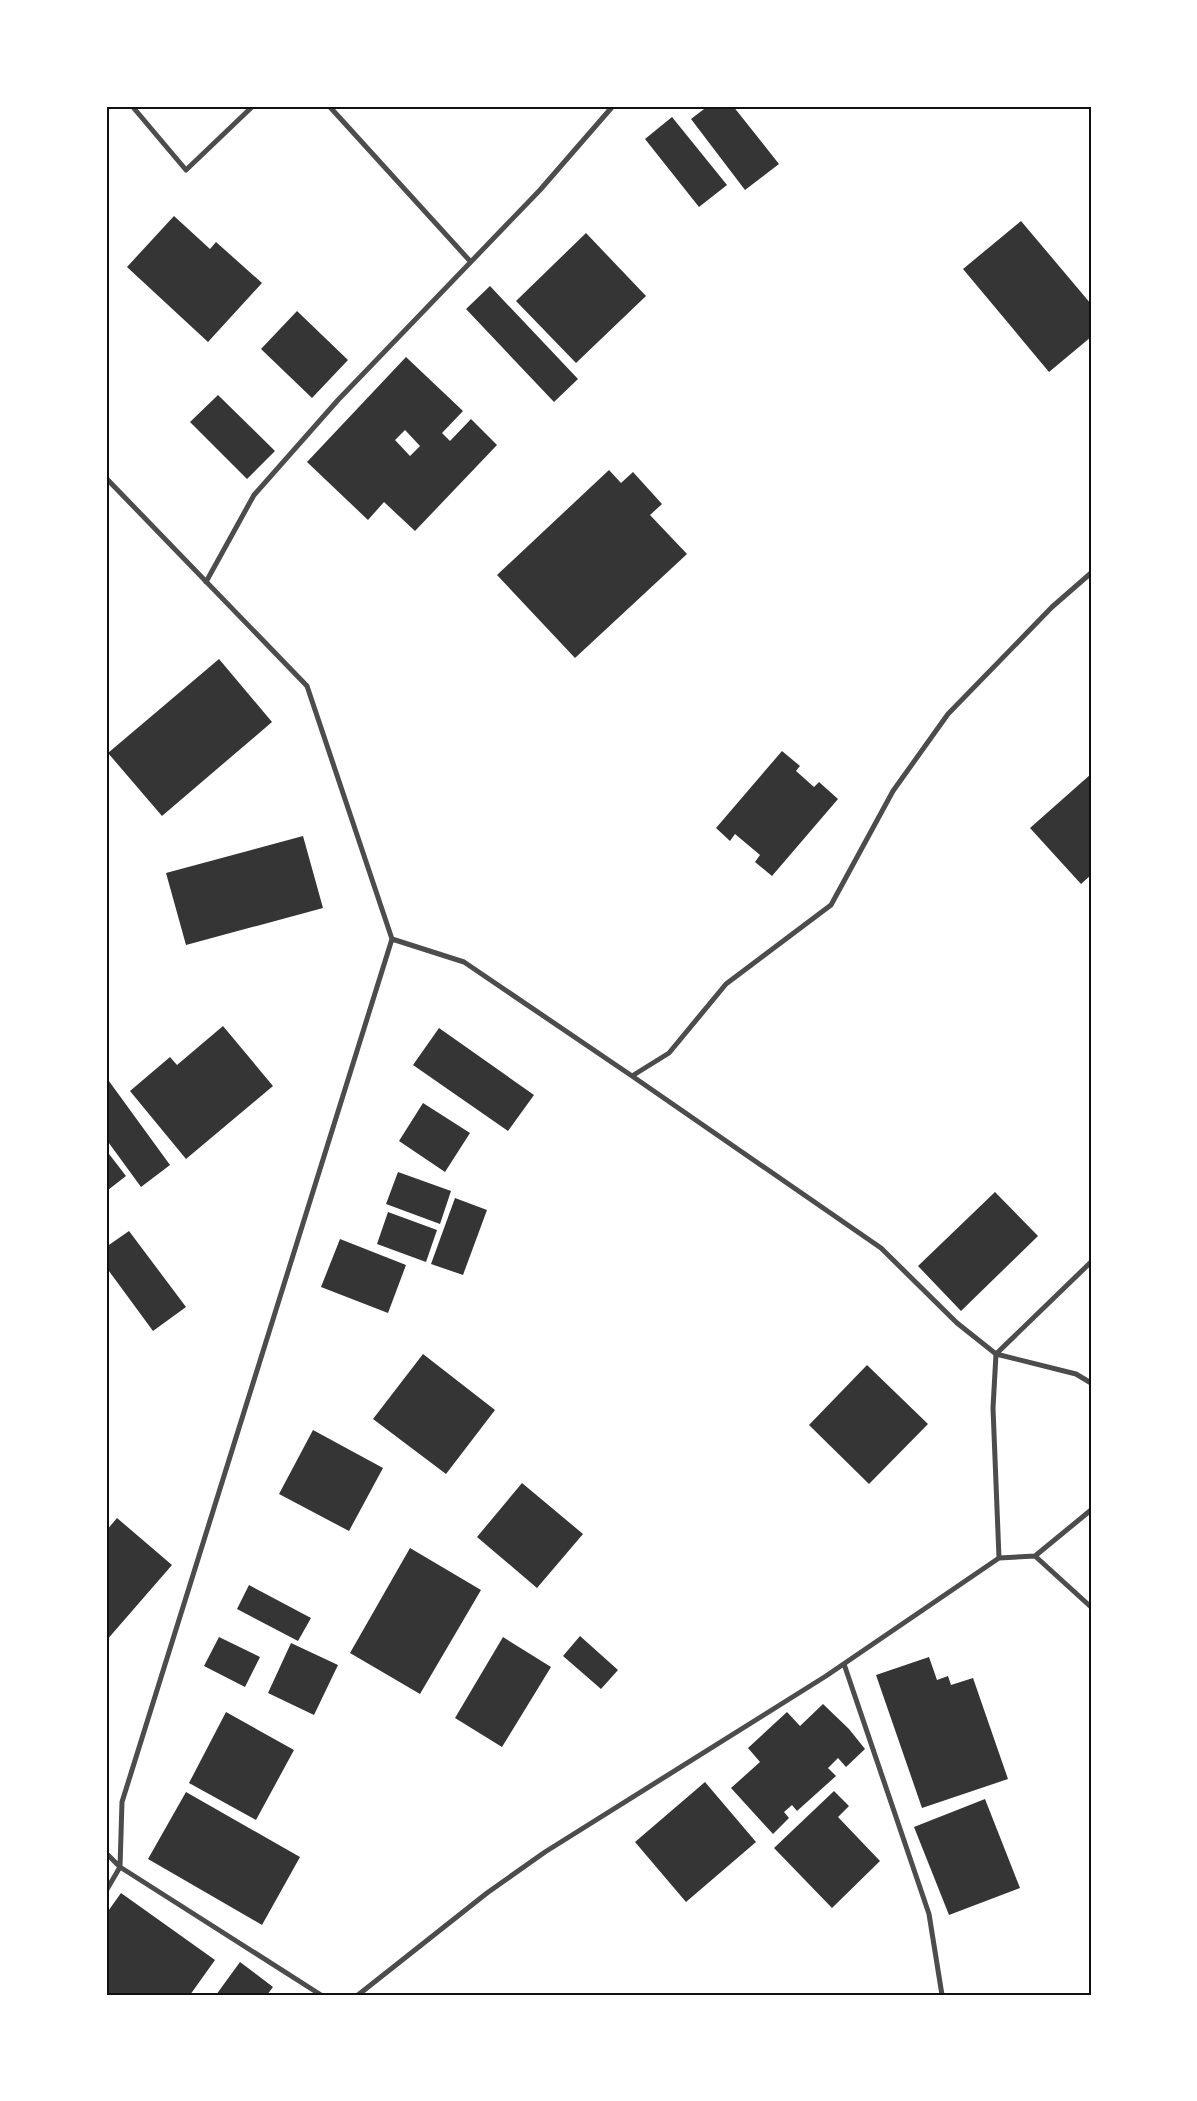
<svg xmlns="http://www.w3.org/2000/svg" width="1197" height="2101" font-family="'DejaVu Sans',sans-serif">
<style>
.building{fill:#353535;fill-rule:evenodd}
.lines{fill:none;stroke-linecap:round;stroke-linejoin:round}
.minor{stroke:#4c4c4c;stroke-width:5}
.neatline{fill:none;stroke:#111;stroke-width:2}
</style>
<rect width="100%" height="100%" fill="#fff"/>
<path class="building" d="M708,106H733L779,164L745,190L691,119Z
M672,117L727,185L699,207L645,139Z
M174,216L210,249L216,242L262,283L208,342L127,267Z
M1021,221L1091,304V337L1049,372L963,269Z
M586,233L646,296L576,363L516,301Z
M490,286L578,379L554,402L466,309Z
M297,311L348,360L312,398L261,349Z
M406,357L463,411L442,433L450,441L471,419L497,445L415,531L384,502L368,520L307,462ZM405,430L420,446L410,456L395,440Z
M218,395L275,451L247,479L190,422Z
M609,470L621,483L633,472L662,504L650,515L687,554L575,658L497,575Z
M219,659L272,722L162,816L108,753Z
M782,751L800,766L796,771L814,787L819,782L838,799L772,876L755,862L760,855L735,834L730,841L716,828Z
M1091,774V875L1081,884L1030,828Z
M303,836L323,908L186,945L166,873Z
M223,1026L273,1086L186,1159L130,1091L170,1057L177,1065Z
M439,1028L534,1095L508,1131L413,1065Z
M106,1077L170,1165L141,1187L106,1139Z
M423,1103L470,1133L445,1172L399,1141Z
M106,1150L126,1176L108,1190L106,1187Z
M398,1172L451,1191L440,1224L386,1204Z
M995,1192L1038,1236L961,1311L918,1266Z
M455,1198L487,1210L463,1275L431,1264Z
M388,1212L437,1230L426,1262L377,1244Z
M129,1231L186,1307L153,1331L106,1267V1247Z
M340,1239L406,1265L388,1313L321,1287Z
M423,1354L495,1410L446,1474L373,1419Z
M867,1365L928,1424L869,1484L809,1425Z
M313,1430L383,1468L349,1531L279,1494Z
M522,1483L583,1534L537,1588L477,1537Z
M117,1518L172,1565L106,1641V1531Z
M410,1548L481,1590L420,1694L350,1653Z
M249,1585L311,1618L298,1641L237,1609Z
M580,1636L618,1670L601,1689L563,1656Z
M219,1637L260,1657L245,1687L204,1666Z
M503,1637L551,1667L502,1747L455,1718Z
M291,1643L338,1665L314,1715L268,1693Z
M929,1657L937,1680L948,1676L951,1685L973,1678L1008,1779L922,1808L876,1675Z
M823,1704L849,1729L865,1749L846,1767L838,1758L828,1768L836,1776L797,1811L792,1805L784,1812L789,1818L773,1834L731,1788L760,1762L748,1748L787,1712L800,1726Z
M226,1712L294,1750L256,1820L189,1783Z
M705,1782L756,1842L686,1902L635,1842Z
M834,1791L849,1806L838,1817L880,1861L832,1908L774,1848Z
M186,1792L300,1857L262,1925L148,1859Z
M985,1799L1020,1888L949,1915L914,1827Z
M121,1893L215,1960L190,1995H106V1914Z
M240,1962L273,1987L267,1995H216Z"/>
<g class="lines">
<path class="minor" d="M132,106L186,170L253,106
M329,106L470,261
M106,478L307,686L392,939L122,1802L120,1867L106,1891
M206,582L254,495L338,400L540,190L613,106
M392,939L464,962L632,1076L669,1053L726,984L831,905L893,791L948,714L1052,607L1091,573
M632,1076L881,1248L957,1323L996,1354L993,1408L999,1558
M996,1354L1091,1262
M996,1354L1076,1374L1091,1383
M1035,1556L1091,1510
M844,1664L929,1914L942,1995
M106,1853L120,1867L321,1995
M358,1995L487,1893L545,1852L826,1676L999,1558L1035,1556L1091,1607"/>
</g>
<rect width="1197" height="2101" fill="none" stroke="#ffffff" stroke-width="215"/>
<rect x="108" y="108" width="982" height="1886" class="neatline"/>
</svg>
